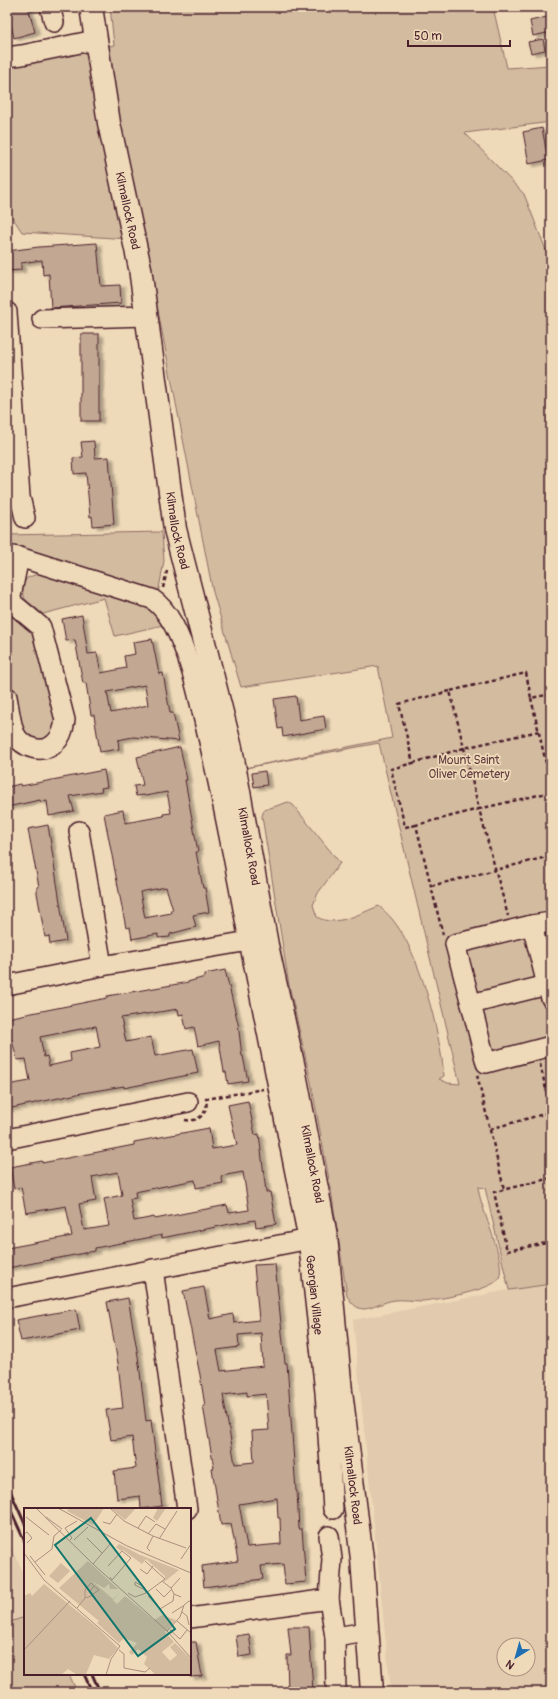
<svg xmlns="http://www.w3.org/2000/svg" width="558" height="1699" font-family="Pangolin,sans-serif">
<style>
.built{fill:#e1caad;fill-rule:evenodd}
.green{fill:#d3bba0;stroke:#8e6d66}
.building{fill:#c2a893;stroke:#4a1f2b;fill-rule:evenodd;filter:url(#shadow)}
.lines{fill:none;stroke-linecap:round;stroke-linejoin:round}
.minor-casing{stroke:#4a1f2b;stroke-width:22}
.major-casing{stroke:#4a1f2b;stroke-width:25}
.path{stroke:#4a1f2b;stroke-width:2.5;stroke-dasharray:4 3;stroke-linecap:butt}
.minor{stroke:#eed9b8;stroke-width:19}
.major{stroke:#eed9b8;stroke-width:22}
.rail{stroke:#4a1f2b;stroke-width:3}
.labels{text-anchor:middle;stroke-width:3.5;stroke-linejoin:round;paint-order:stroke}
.street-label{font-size:12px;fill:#4a1f2b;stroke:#eed9b8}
.park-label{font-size:12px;fill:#653e42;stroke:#eed9b8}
.inset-road{fill:none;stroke:#ac8f80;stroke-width:1}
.view{fill:#0f766e;fill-opacity:0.15;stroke:#0f766e;stroke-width:2}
.inset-edge{fill:none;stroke:#4a1f2b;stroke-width:2}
</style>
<defs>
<filter id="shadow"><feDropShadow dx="4.5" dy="2.5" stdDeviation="1" flood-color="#0004"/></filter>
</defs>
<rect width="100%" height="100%" fill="#eed9b8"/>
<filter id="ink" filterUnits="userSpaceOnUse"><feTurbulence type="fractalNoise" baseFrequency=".025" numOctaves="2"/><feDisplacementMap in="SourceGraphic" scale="8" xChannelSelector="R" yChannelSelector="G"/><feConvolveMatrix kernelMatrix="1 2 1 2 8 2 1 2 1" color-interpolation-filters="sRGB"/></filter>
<g filter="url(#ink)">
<path class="built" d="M551,1284V1692H391L353,1320L509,1290ZM504,1645H528V1669H504Z
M7,1539L25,1576V1617L7,1623Z"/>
<path class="green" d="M110,7H493L507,68L551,65V122L465,133L524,194L551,263V1284L509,1290L485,1188L478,1187C480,1209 507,1261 499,1278C494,1290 436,1300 422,1301C413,1301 404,1299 395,1300C384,1301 373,1309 363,1309C355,1308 351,1302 347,1296L331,1190L310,1077L289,985L262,816L264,810L288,802L293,805L340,863L318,893L313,905L317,917C335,928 361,913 379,906C383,910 388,914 392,919C420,952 440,1033 444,1076L439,1079L448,1083L460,1084L379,743L245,768L392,738L378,666L241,687L213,592L144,240L22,232L7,209V68L114,45Z
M162,532L164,561L158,594L16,547H7V535Z
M42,572L152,609L163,625L115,636L104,598L43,614L25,599L21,588L27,578Z
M12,615L37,631L58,729L51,737L36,743L22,734L7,667V619Z
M25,1617V1674H69L77,1692H7V1623Z"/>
<path class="building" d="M7,7H28L35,32L14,38Z
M551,16V32L533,36L530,21Z
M543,39L545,50L531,53L528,42Z
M542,128L548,160L529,164L523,132Z
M97,243L101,286L120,285L121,303L51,308L49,274L43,275L42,260L21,263V270L7,271V251L39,247Z
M81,334H99V421H81Z
M94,441L95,458L109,457L114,524L93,526L92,516L90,517L86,473L74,474L73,458L83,457L81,442Z
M82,615L88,654L97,653L101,673L126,668L124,656L135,654L133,642L152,639L159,674L163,673L170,713H173L179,741L133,737L118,740L119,749L100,752L94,715H91L86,683H83L75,640L66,641L62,619ZM145,685L148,705L111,713L107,692Z
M296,696L299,720L324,716L326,729L283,737L282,728L278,729L274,699Z
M180,747L187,780H185L198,852H196L203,888H205L209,912L193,915L196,927L170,934V937L158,938V934L132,939L130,927L126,928L104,814L123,810L125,823L164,816L163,814L171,813L167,792L145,796L144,795L136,796L134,786L143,785L137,757ZM166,887L173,910H170L171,913L145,918L140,892Z
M104,770L107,787L101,788L102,791L70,796L74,811L49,816L47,801L41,802L40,800L7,807V787L20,784L21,786Z
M265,771L267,785L254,787L252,773Z
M48,825L66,941L50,944L49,936L45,937L37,893V887H39L28,829Z
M225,970L238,1023L242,1056H243L248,1081L228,1084L226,1072H224L219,1041L198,1046L194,1027L186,1029L183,1014L179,1015L178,1009L121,1018L126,1042L151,1037L155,1056L193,1049L198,1073L124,1088V1086L82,1093L7,1109V1085L30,1081L26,1059L17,1060L12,1040L7,1041V1018L107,998V996L184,983L205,977V974ZM96,1026L100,1047L70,1053L71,1061L49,1066L47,1056L44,1057L40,1037Z
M248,1101L255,1135L259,1134L266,1192H270L276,1224L256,1227L255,1220L230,1224L162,1238V1235L126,1242L95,1248V1251L8,1268L7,1248L72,1236L66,1206L26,1213L21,1187L14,1189L10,1167L42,1161V1163L93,1153L134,1145V1142L209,1128L212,1149L237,1145L228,1105ZM118,1172L122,1195L104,1199L109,1226L84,1230L79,1204L96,1201L92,1177ZM243,1172L249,1210L229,1213L227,1205L155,1219L154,1217L134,1221L130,1199L136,1198L135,1192L195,1180L196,1188L223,1183L221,1176Z
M275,1264L285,1363H287L296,1491H297L299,1529H302L306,1582L285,1584L283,1564L261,1566L263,1579L204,1587L202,1566L238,1561L231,1524L221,1525L212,1468H214L203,1406H205L200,1375L183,1291L204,1287L210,1319L233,1314L234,1323L259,1320L254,1265ZM261,1333L263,1366L221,1371L217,1350L239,1347L238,1335ZM247,1392V1396L266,1394L269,1430L252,1431L254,1462L235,1464L223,1395ZM277,1498L278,1518H280L281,1544L247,1547L239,1504Z
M128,1298L138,1356L146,1421L151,1420L162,1506L141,1509L140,1496L117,1499L114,1471L136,1468L132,1437L111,1440L106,1410L123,1408L118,1363L107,1302Z
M76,1309L80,1330L21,1341L16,1320Z
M288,1627H309L313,1692H288L287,1655H291Z
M249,1634L252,1655L239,1657L236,1636Z
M190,1642H196L202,1676L190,1677Z"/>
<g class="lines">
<defs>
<g id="minor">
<path d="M50,7L54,22"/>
<path d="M7,57L22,55L95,40"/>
<path d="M7,312L20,497L25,518"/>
<path d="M42,319L147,316"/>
<path d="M7,555L19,557L152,599C161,605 168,615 173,624C190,656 198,694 206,729C223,799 236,870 249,941"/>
<path d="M7,605L10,601L19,557"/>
<path d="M7,697C9,707 11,725 15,734C22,748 44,755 55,743C62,737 64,728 65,720L41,627L10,601"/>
<path d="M79,831L102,966"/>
<path d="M532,925L551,922"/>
<path id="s1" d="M7,985L102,966L249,941L308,1238L325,1392L333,1509"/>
<path d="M551,998L547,985L471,1004L486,1063L551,1046"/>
<path d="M471,1004L455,944L532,925L547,985"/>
<path d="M7,1139L188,1102"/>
<path d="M153,1269L187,1509"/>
<path d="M7,1298L320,1237"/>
<path d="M329,1536L332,1559L329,1599L335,1637"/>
<path d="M190,1618L329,1599"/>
<path d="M336,1692L335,1637L367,1632"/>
</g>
<g id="major">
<path id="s2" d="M91,7L109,123L140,268L175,529L231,748L267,945L294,1068L326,1236L341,1391L362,1559L372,1692"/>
</g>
</defs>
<use href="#minor" class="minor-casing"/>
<use href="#major" class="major-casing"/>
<path class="path" d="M163,588L167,571
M551,694L531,698L526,673L450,691L479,809L551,792
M531,698L551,785
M413,763L464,748L539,731
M416,825L405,827L391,769L413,763L399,704L450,691
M431,886L551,856
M443,935L416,825L479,809L508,916
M540,1064L551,1110
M477,1075L504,1189
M185,1120C199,1123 209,1112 206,1099L263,1089
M490,1129L551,1112
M551,1178L494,1192L507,1251L551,1242"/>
<use href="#minor" class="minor"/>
<use href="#major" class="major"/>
<path class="rail" d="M7,1484L25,1524
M7,1502L25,1542
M84,1674L92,1692
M92,1674L100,1692"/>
</g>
</g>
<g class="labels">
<g class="street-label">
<text dy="4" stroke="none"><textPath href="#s2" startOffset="207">Kilmallock Road</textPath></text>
<text dy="4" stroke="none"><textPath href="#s2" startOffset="531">Kilmallock Road</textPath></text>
<text dy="4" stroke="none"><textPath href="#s2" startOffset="855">Kilmallock Road</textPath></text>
<text dy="4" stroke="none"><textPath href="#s2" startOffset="1179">Kilmallock Road</textPath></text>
<text dy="4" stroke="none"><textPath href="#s1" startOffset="606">Georgian Village</textPath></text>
<text dy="4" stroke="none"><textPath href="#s2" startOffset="1503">Kilmallock Road</textPath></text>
</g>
<g class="park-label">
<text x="469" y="764">Mount Saint<tspan x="469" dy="14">Oliver Cemetery</tspan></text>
</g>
</g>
<g transform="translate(24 1508)">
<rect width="167" height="167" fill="#eed9b8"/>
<path d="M45,0H80L69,17L43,3ZM87,0H112L101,12ZM134,0H142L133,13L129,10ZM95,36L116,47L155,62L140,74L141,68L122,51L118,56L99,42L97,43L92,39ZM64,53L94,81H86L85,76L80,80L68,73L89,91L97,83L89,92L93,96L101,88L130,112L138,107L152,112L141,124L150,134L138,144L146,153L153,147L146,139L151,135L167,151V167H129L130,165L120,156L123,149L114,141L108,147L105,144L113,135L100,130L95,135L73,115L75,113L35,80ZM37,55L46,63L34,75L25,68ZM20,76L75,121L94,140L85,151L70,147L62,166H52L44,161L37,167H0V88L6,85L8,88Z" fill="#d3bba0"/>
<path class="inset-road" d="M12,0L69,56L143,123L167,150M34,0L103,38L167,65M86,0L100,13L129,28L162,40M2,9L25,27M22,9L38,21M79,14L86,16L93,6M114,20L122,8L131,14M0,26L3,24L8,30L3,35M124,26L132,16L141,21M63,30L78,45M135,31L153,3M46,32L48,30L41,20L53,13M50,32L64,19M126,43L123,40L129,28M0,45L20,72L96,138L87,151L82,167M6,48L21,67M157,51L167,36M11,54L28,41L30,28L37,22M69,56L87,35M84,58L98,43L107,50L88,72L86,69M116,61L123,66L129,58M138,73L147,80L150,86L157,89M147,80L156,70M132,81L140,89L148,81M121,82L111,77V74L120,79L122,85M104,85L111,89L122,85L141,71L121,53M69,86L75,82L70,78M124,88L136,101L149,93L150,86M61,90V82L67,75L70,78L66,83L62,80M53,100L61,90L70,87M158,104L163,108L165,117M148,105L159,98M153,113L167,125M146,122L156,131L163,122M143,123L156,109L160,97L165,93L167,94M0,142L46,93M95,142L100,146V160L121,164L126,160"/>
<path class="view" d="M67,10L151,121L114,148L31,37Z"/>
<rect width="167" height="167" class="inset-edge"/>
</g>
<rect width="558" height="1699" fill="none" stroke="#eed9b8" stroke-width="24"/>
<rect x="12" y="12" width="534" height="1675" fill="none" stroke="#4a1f2b" stroke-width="1.5" filter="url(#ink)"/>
<g transform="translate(516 1657) rotate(217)"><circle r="19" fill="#eed9b8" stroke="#ac8f80"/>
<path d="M0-3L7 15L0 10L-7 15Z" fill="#1f6fb2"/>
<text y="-6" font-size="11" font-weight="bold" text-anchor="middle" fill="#4a1f2b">N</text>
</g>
<path d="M408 40v6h102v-6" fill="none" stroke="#4a1f2b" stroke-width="2"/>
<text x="414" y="40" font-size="12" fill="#4a1f2b" stroke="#eed9b8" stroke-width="3" paint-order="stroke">50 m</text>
</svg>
